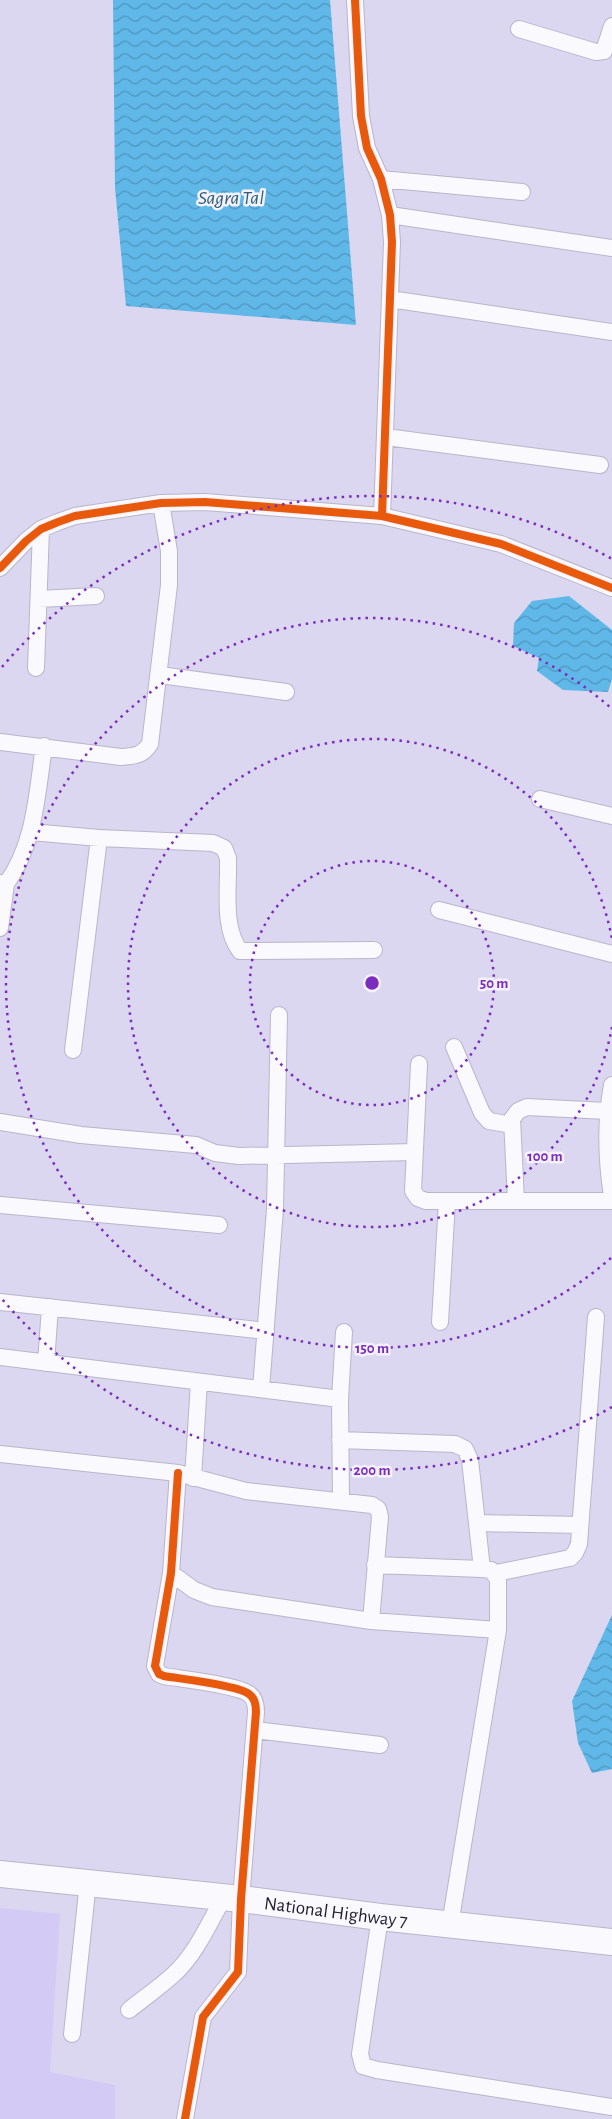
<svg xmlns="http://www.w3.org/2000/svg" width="612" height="2119" font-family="'Alegreya Sans',sans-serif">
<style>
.built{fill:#d3cbf5}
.water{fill:url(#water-waves)}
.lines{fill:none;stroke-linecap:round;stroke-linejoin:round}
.minor-casing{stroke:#b9b5cb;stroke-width:18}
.primary-casing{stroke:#b9b5cb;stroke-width:28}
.minor{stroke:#faf9fd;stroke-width:16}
.primary{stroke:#faf9fd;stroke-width:26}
.cycleway-casing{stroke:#f4f2ff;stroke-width:11}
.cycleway{stroke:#e8590c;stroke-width:8}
.ring{fill:none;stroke:#7b2cbf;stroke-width:2.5;stroke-dasharray:2.5 5}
.labels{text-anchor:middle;stroke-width:5;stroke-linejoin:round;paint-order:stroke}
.street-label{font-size:19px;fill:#211c32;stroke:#f4f2ff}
.water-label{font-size:20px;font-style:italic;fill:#2e5e76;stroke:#f4f2ff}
.centre{fill:#7b2cbf;stroke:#f4f2ff;stroke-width:2.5}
.ring-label{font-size:15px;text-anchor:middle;font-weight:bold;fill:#7b2cbf;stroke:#f4f2ff;stroke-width:5;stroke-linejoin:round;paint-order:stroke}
</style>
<defs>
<pattern id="water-waves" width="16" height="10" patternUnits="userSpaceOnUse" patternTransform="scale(1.25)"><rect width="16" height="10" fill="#5fb8e8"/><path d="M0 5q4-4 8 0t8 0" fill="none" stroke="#4e95bd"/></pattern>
</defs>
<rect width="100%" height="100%" fill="#dbd7f1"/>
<path class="built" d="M0,1908L60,1914L50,2072L115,2085V2119H0Z"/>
<path class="water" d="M113,0H330L356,325L126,306L115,188Z
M569,596L612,630V679L608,692L563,690L537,671L539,658L513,646L514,623L532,601Z
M612,1615V1769L592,1773L578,1743L572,1701Z"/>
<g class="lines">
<defs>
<path id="minor" d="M355,0L361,116L367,148L381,179L390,215L392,242L382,516
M519,29L596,52L604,51L612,26
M381,179L522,192
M390,215L612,248
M390,299L612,332
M386,437L600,465
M0,568L26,541L41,529L58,522L75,516L161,503L205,502L382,516L501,544L612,588
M39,599L96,596
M36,668L41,529
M160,675L286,692
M0,742L121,757C134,756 142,756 150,744L169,585V551L161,503
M540,799L612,816
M31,832L99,838L213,843L224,848L228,858C229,888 222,927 240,951L374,950
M0,883L6,884L0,928
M6,884C35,845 37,793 44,746
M439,910L612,954
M454,1047L482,1113L489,1121L512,1125
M73,1050L99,838
M419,1064L413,1191L418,1198L426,1201H612
M612,1085C605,1123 606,1158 612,1196
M0,1122L81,1135L196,1145L215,1153L239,1156L415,1152
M516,1201L512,1119L518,1111L527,1107L607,1111
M0,1205L219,1225
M0,1302L266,1331
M440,1322L447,1201
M0,1357L340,1399
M46,1363L50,1307
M261,1389L275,1209L279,1015
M340,1440L455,1444L465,1449L470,1460L482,1569
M0,1454L178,1473L246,1491L372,1505L378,1509L380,1517L371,1621
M178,1473L171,1573L155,1666L159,1674L164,1676C181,1679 237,1685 249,1694C255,1698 256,1706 256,1712L241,1899L238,1972L203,2017L185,2119
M193,1478L199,1382
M341,1501L340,1399L344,1332
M477,1523L580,1525
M375,1565L482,1569L491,1570L498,1579V1630L450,1925
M171,1573L194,1590L212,1597L371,1621L498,1630
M496,1573L570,1558L575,1553L579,1544L596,1317
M255,1730L380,1745
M380,1917L360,2054L363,2066L377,2070L612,2107
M129,2010C144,1998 160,1987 174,1974C196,1954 209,1923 224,1897
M72,2034L88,1882"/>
<g id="primary">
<path id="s1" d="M0,1874L241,1899L380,1917L612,1942"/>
</g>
</defs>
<use href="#minor" class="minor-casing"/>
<use href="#primary" class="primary-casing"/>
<use href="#minor" class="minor"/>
<use href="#primary" class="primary"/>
<defs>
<path id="cycleway" d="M355,0L361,116L367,148L381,179L390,215L392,242L382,516
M0,568L26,541L41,529L58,522L75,516L161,503L205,502L382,516L501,544L612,588
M178,1473L171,1573L155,1666L159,1674L164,1676C181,1679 237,1685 249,1694C255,1698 256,1706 256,1712L241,1899L238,1972L203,2017L185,2119"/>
</defs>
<use href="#cycleway" class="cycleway-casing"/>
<use href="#cycleway" class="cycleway"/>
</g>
<g class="ring">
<circle cx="372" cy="983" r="122"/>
<path d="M612 1027A244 244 0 1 1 612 939"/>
<path d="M611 1258A365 365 0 1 1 611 708"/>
<path d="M612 1407A487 487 0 0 1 2 1299M2 667A487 487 0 0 1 612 559"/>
</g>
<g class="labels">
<g class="street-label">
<text dy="7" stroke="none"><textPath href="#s1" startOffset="338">National Highway 7</textPath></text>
</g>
<g class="water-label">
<text x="231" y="204">Sagra Tal</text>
</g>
</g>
<circle cx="372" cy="983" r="8" class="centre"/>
<g class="ring-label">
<text x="494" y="988">50 m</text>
<text x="545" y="1161">100 m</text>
<text x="372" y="1353">150 m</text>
<text x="372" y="1475">200 m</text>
</g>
</svg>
